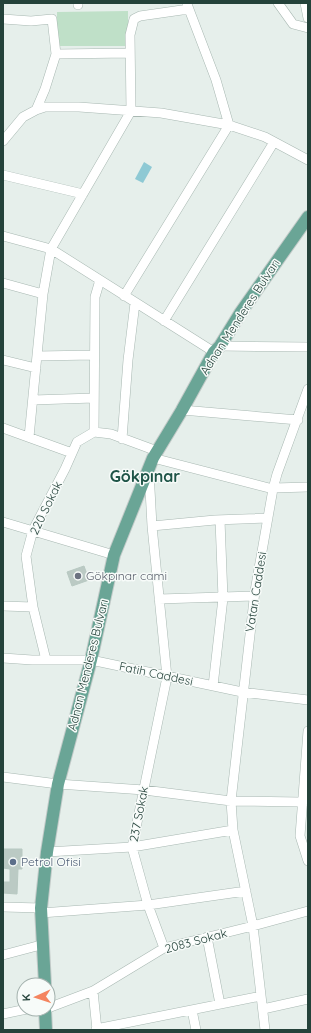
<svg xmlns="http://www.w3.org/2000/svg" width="311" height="1033" font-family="Quicksand,sans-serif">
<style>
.green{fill:#bfe0c8}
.water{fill:#8ec9d4}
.building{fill:#bbcac4;stroke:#b8c9c2}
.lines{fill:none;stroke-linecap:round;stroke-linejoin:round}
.minor-casing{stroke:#a8b8b2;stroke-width:10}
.major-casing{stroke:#c2cac8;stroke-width:14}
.minor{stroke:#fff;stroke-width:9}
.major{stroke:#6aa596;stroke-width:12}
.worship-dot{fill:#6b7280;stroke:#f7fbf9;stroke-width:1.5}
.service-dot{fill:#5c6f8a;stroke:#f7fbf9;stroke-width:1.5}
.labels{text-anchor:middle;stroke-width:3;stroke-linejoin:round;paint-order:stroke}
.street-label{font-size:12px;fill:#24423a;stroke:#f7fbf9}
.worship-label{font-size:12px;fill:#5b616d;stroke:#f7fbf9;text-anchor:start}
.service-label{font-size:12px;fill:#4e5e75;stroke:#f7fbf9;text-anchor:start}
.district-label{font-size:16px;font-weight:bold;fill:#1f5548;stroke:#f7fbf9}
</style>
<rect width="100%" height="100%" fill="#e6efeb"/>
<path class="green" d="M128,11V46H57V12Z"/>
<path class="water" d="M144,162L152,167L143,183L135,179Z"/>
<path class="building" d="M84,566L89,580L72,586L67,572Z
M3,849H22V869H18L17,894L3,893V882H10V869L3,868Z"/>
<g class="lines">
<defs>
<path id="minor" d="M278,3L293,24L308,28
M305,3L308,18
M187,4L216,80L229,125
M78,5V3
M3,19L31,21L52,19L56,54
M36,110L45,89L56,54L130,53
M131,111L130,35L134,19L140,16L189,9
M3,141L23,117L36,110L45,107H79L161,113L229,125L265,137L308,160
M3,175L83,194
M3,236L51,249L214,352
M3,283L43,294
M124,296L229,125
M164,321L274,142
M220,346L308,347
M37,356L94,355
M3,360L36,368
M33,400L94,398
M182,410L298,420
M3,428L72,453
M94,432L95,297L100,280
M29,437L43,294L51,249L131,111
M122,439L128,360L135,303
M153,458L273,489
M149,471L152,526L167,677L132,847L148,905L164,948
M274,488L308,487
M3,522L114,555
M152,526L215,520L268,518
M159,599L254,596
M3,606L33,607
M3,658L32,660H91L242,692L308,700
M46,660L33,607L26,556L33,530L65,469L77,442L94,432L111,434L157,451
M213,686L223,598L220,520
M308,731L300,836L308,861
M3,777L58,784L144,790L231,801L300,802L308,800
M47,852L132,847L233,830
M3,907L41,908
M41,913L148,905L246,891
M207,937L220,1004
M3,955L37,946
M93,991L97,1030
M48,1008L93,991L164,948L253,926L308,911
M263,1009L308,999
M192,1010L196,1030
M3,1014L27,1009
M96,1029L261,996
M265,1030L253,926L233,830L231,801L255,591L273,489L277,474L308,389"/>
<path id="major" d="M45,985L41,908L47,852L58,784L91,660L114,555L153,458L182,410L214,352L220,346L241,312L308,217
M45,1009L46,1030"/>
</defs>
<use href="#minor" class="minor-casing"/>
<use href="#major" class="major-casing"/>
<use href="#minor" class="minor"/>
<use href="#major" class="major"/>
</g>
<circle class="worship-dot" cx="78" cy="576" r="4"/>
<circle class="service-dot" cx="13" cy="862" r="4"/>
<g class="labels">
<g class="street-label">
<text transform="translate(240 317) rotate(-57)" y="4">Adnan Menderes Bulvarı</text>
<text transform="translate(46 508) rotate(-64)" y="4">220 Sokak</text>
<text transform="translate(256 592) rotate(-81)" y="4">Vatan Caddesi</text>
<text transform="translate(88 665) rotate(-76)" y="4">Adnan Menderes Bulvarı</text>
<text transform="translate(156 674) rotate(12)" y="4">Fatih Caddesi</text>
<text transform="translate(139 814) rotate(-79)" y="4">237 Sokak</text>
<text transform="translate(196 941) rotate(-15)" y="4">2083 Sokak</text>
</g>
<g class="worship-label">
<text x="86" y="580">Gökpınar cami</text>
</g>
<g class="service-label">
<text x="21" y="866">Petrol Ofisi</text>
</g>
<g class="district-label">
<text x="145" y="482">Gökpınar</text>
</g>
</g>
<rect width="311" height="1033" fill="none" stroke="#24423a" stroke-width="8"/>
<g transform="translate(36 997) rotate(267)"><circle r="19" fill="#f7fbf9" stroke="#a3b1ad"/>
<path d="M0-3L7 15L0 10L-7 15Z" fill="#f4845f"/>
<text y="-6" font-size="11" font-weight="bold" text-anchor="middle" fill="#24423a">K</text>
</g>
</svg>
